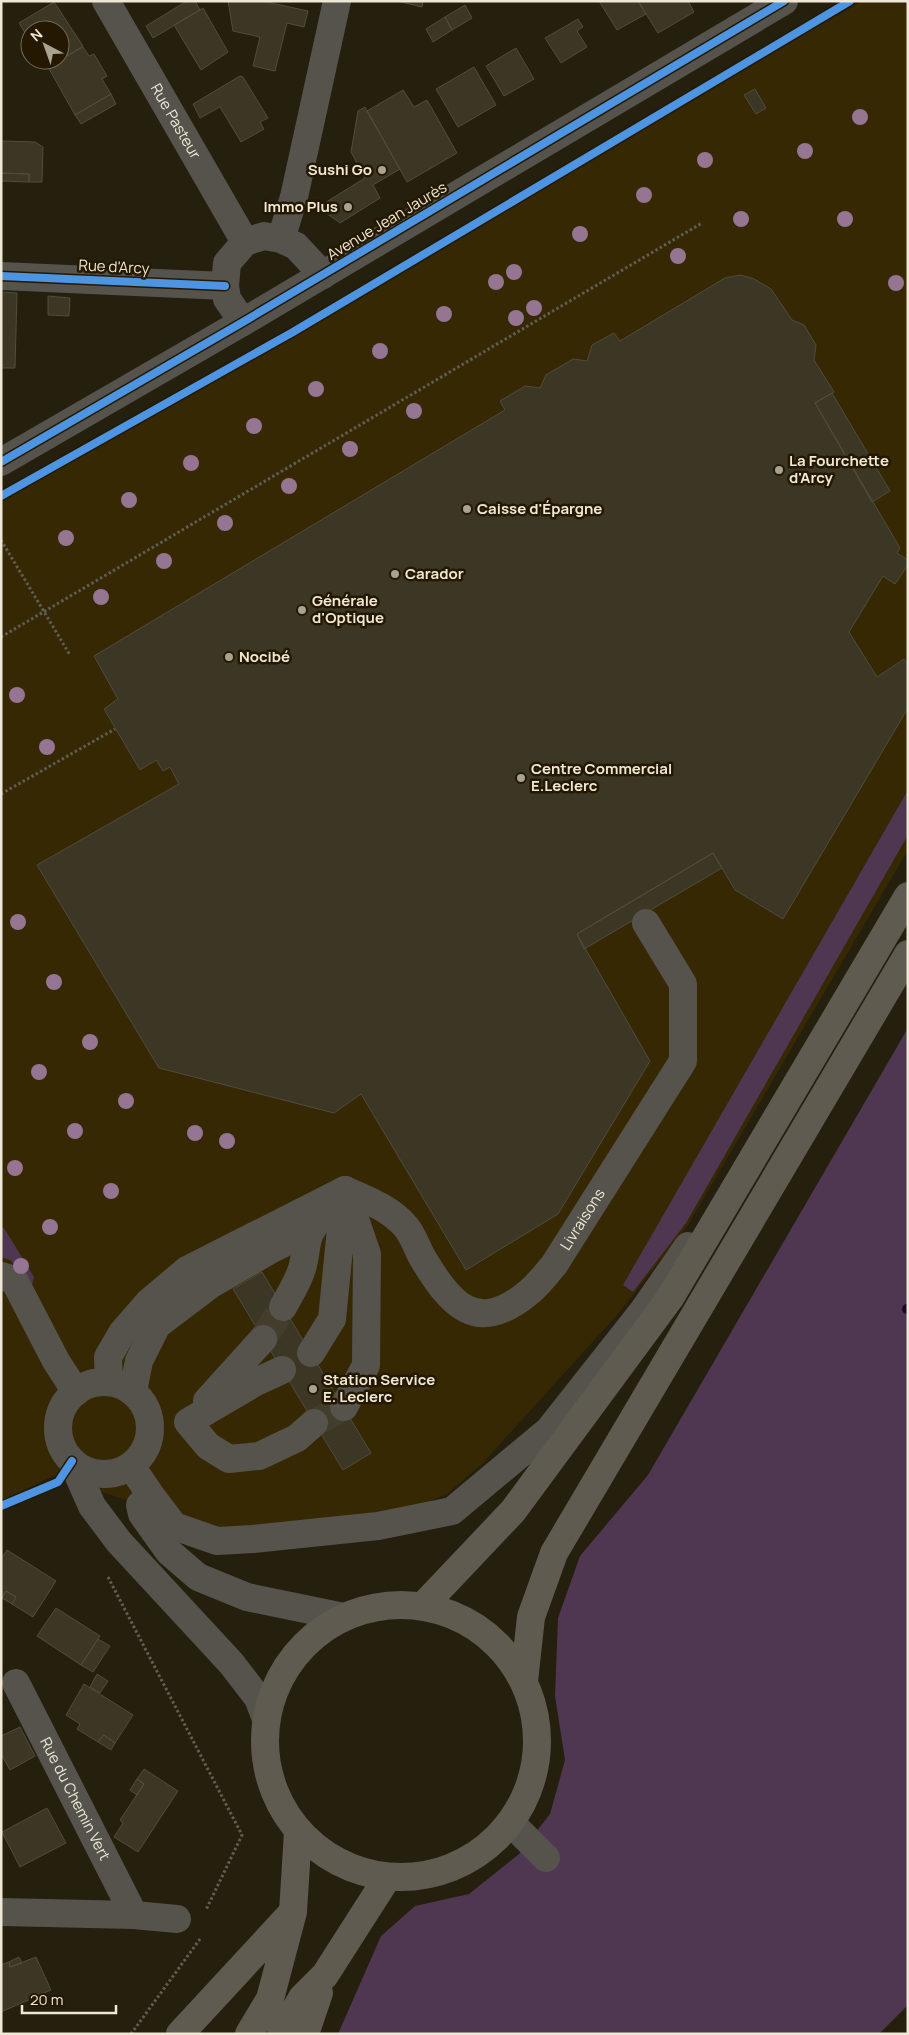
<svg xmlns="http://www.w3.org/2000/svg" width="909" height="2035" font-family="Manrope,sans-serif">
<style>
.built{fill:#352803}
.green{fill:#4f3751}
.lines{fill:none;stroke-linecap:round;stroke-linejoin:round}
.stream{stroke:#210726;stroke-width:10}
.building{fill:#3c3624;stroke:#514c3e}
.minor-tunnel{stroke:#433d2c;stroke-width:28;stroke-dasharray:28 14;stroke-linecap:butt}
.path{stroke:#605d55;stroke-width:3;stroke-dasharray:2.5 2.5;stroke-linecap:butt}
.minor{stroke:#55534c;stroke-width:28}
.major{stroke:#5f5b51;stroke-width:28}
.cycleway-casing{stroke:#241900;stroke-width:11}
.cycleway{stroke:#4d94e3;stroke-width:8}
.tree{fill:#957591}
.poi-dot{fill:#a8a291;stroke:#241900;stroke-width:2}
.labels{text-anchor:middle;stroke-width:5;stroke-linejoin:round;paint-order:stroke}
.street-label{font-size:15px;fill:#efe8d7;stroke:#241900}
.poi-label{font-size:15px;font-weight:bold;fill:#efe8d7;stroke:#241900;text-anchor:start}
</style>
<rect width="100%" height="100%" fill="#251f0e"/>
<path class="built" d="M862,1H908V850L688,1225L618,1314L482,1464L447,1494L408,1510L224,1532L53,1476L1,1501V499Z"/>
<path class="green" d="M908,790V835L686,1223L633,1292L623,1285Z
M908,1028V2005L879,2034H338L381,1936L415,1906L469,1894L519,1854L550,1814L565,1760L555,1696L558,1618L580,1556L648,1475Z
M4,1228L34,1277L32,1285L10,1260L1,1257V1230Z"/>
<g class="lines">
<path class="stream" d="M907,1309H908"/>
</g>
<path class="building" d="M187,1H195L200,10L153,38L146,26Z
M228,1H262L308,11L304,27L287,23L275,71L253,66L260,37L233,31Z
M397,1H423L422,7Z
M599,1H638L646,14L617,30Z
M638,1H688L694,12L658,33Z
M54,2L83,46L46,69L41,60H60V30H30V41L19,23Z
M465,5L472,18L452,30L445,17Z
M203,8L228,52L201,70L174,25Z
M445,17L452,30L433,42L426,29Z
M578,19L583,27L577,31L587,47L561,63L545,38Z
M83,47L89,56L94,54L107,76L102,79L111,94L75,115L48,67Z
M516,48L534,79L504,96L486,66Z
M474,67L496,105L458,127L436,89Z
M240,76L243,77L268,118L260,122L264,129L241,142L220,107L200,118L193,104Z
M755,89L766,108L756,114L744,95Z
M403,90L414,107L427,100L457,153L407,182L367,111Z
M111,94L116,104L81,124L75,115Z
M365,107L400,169L373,185L380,198L340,223L322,210L323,204L365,178L351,152L358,111Z
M1,141L35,142L43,147L42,182H29V174L1,173Z
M1,173L29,174V182L1,181Z
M741,275L754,279L771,289L792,320L804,325L816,345L814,360L834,392L815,403L900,548L897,553L908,560V565L895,584L883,576L849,632L877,677L904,659L908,665V708L783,919L735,890L713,853L577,934L650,1061L558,1214L466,1270L361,1094L334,1113L159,1068L37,865L179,784L170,767L163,771L156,760L140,770L104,709L118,699L94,656L505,410L500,401L525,386L540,388L546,375L573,359L587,361L592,345L614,333L620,341L725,278Z
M1,292L17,293L15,368H1Z
M48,296L70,298L69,316L48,315Z
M832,393L890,491L872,502L815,403Z
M713,853L722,868L584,949L577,934Z
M262,1272L371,1453L343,1470L233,1289Z
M7,1550L56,1581L33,1617L12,1604L16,1597L6,1591L1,1598V1559Z
M6,1591L16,1597L12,1604L2,1598Z
M56,1608L100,1636L81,1665L37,1636Z
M98,1639L110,1646L93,1672L81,1665Z
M97,1674L108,1681L100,1693L90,1687Z
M84,1684L133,1715L115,1743L104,1735L98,1742L77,1729L80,1724L66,1715Z
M20,1727L35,1756L10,1770L1,1754V1736Z
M104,1735L115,1743L111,1750L98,1742Z
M144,1769L178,1791L138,1852L114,1837L123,1823L120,1820L144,1784L137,1779Z
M137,1779L144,1784L137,1795L130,1790Z
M47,1808L66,1843L20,1867L2,1832Z
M19,1957L22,1963L10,1967L9,1962Z
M36,1957L51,1990L1,2012V1965L9,1962L10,1967Z"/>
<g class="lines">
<path class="minor-tunnel" d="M263,1339L283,1307
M314,1423L344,1407"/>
<path class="path" d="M1,540L70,655
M1,637L702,223
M1,794L115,729
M108,1577L242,1835L206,1910
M131,2034L200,1939"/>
<g class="minor">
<path id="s1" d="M106,1L245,242"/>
<path d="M281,239L294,197L337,1"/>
<path d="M1,276L225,286"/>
<path d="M243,322L227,299L225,286L227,263L245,242L264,236L281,239L296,246L323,275"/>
<path d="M1,462L243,322L784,1"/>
<path id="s2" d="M345,1190C367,1200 390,1208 406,1227C413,1235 417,1248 422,1257C450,1304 476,1336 528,1293C538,1285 546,1274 554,1265L683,1061V984L646,923"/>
<path d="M1,1276L14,1280L56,1361L76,1392"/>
<path d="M283,1307C290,1294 300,1279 303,1265C308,1245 304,1238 318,1221"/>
<path d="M311,1353L332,1319L344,1199"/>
<path d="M282,1370L256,1382L188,1422L208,1446L229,1459L259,1456L297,1438L314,1423"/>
<path d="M109,1382L108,1357L122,1333L149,1302L187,1270L345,1190"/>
<circle cx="104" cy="1428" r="46"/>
<path d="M133,1391L139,1361L157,1325L210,1285L272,1249L309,1231"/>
<path d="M207,1401L263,1339"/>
<path d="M344,1407L366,1365L367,1254L345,1190"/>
<path d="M72,1461L92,1506L119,1542L231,1663L258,1698L266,1719"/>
<path d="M131,1466L152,1497L174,1526L217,1541L253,1539L378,1526L452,1511L549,1430L643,1311L688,1246"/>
<path d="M140,1505L142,1514L169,1552L198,1577L247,1597L344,1617"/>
<path id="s3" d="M16,1683L134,1915"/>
<path d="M511,1823L546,1858"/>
<path d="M1,1912L134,1915L177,1919"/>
</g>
<path class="major" d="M265 1741a136 136 0 1 1 272 0a136 136 0 1 1-272 0Z
M423,1606L513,1511L670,1298L908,896
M524,1681L531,1617L554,1553L908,954
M180,2034L290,1915
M249,2034L270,1999L293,1912L298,1832
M281,2034L302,1998L325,1975L387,1878
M305,2034L319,1993"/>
<defs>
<path id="cycleway" d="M1,276L225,286
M1,462L243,322L784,1
M1,496L293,332L850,1
M1,1506L58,1482L72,1461"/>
</defs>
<use href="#cycleway" class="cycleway-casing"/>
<use href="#cycleway" class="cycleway"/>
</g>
<g class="tree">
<circle cx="860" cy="117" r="8"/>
<circle cx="805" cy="151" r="8"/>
<circle cx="705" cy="160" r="8"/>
<circle cx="644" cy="195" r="8"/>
<circle cx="741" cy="219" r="8"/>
<circle cx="845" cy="219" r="8"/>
<circle cx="580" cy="234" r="8"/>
<circle cx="678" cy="256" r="8"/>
<circle cx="514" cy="272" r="8"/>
<circle cx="496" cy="282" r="8"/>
<circle cx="896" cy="283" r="8"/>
<circle cx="534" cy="308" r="8"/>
<circle cx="444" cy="314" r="8"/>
<circle cx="516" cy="318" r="8"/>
<circle cx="380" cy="351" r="8"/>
<circle cx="316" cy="389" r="8"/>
<circle cx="414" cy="411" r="8"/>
<circle cx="254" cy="426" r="8"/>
<circle cx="350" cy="449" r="8"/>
<circle cx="191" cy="463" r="8"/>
<circle cx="289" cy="486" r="8"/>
<circle cx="129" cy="500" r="8"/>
<circle cx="225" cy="523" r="8"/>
<circle cx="66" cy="538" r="8"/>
<circle cx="164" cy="561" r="8"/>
<circle cx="101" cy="597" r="8"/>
<circle cx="17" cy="695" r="8"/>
<circle cx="47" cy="747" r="8"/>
<circle cx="18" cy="922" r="8"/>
<circle cx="54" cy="982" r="8"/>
<circle cx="90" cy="1042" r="8"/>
<circle cx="39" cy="1072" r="8"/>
<circle cx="126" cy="1101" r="8"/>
<circle cx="75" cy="1131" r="8"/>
<circle cx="195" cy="1133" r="8"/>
<circle cx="227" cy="1141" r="8"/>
<circle cx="15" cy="1168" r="8"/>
<circle cx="111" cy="1191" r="8"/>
<circle cx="50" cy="1227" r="8"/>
<circle cx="21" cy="1266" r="8"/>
</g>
<g class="poi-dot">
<circle cx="382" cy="170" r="5"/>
<circle cx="348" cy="207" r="5"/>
<circle cx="779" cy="470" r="5"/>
<circle cx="467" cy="509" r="5"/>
<circle cx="395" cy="574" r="5"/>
<circle cx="302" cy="610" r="5"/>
<circle cx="229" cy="657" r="5"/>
<circle cx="521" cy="778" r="5"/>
<circle cx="313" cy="1389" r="5"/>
</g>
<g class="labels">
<g class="street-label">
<text dy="5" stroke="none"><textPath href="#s1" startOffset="139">Rue Pasteur</textPath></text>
<text transform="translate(387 221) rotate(-31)" y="5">Avenue Jean Jaurès</text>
<text transform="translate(114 267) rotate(3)" y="5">Rue d'Arcy</text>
<text dy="5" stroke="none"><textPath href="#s2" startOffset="335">Livraisons</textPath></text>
<text dy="5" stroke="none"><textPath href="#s3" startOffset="130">Rue du Chemin Vert</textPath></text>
</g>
<g class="poi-label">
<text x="372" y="175" text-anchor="end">Sushi Go</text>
<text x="338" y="212" text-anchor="end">Immo Plus</text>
<text x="789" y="466">La Fourchette<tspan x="789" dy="17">d'Arcy</tspan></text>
<text x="477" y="514">Caisse d'Épargne</text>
<text x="405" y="579">Carador</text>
<text x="312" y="606">Générale<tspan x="312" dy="17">d'Optique</tspan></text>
<text x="239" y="662">Nocibé</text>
<text x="531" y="774">Centre Commercial<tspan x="531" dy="17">E.Leclerc</tspan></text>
<text x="323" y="1385">Station Service<tspan x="323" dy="17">E. Leclerc</tspan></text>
</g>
</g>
<rect width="909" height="2035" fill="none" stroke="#efe8d7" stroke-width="5"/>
<g transform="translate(45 45) rotate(319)"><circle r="24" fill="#241900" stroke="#756c56"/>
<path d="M0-4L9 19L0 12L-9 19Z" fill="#a8a291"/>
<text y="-8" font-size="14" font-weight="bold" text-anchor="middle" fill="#efe8d7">N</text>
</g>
<path d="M22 2005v8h94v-8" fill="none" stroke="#efe8d7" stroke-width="2.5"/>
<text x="30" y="2005" font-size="15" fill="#efe8d7" stroke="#241900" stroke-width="4" paint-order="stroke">20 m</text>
</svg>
